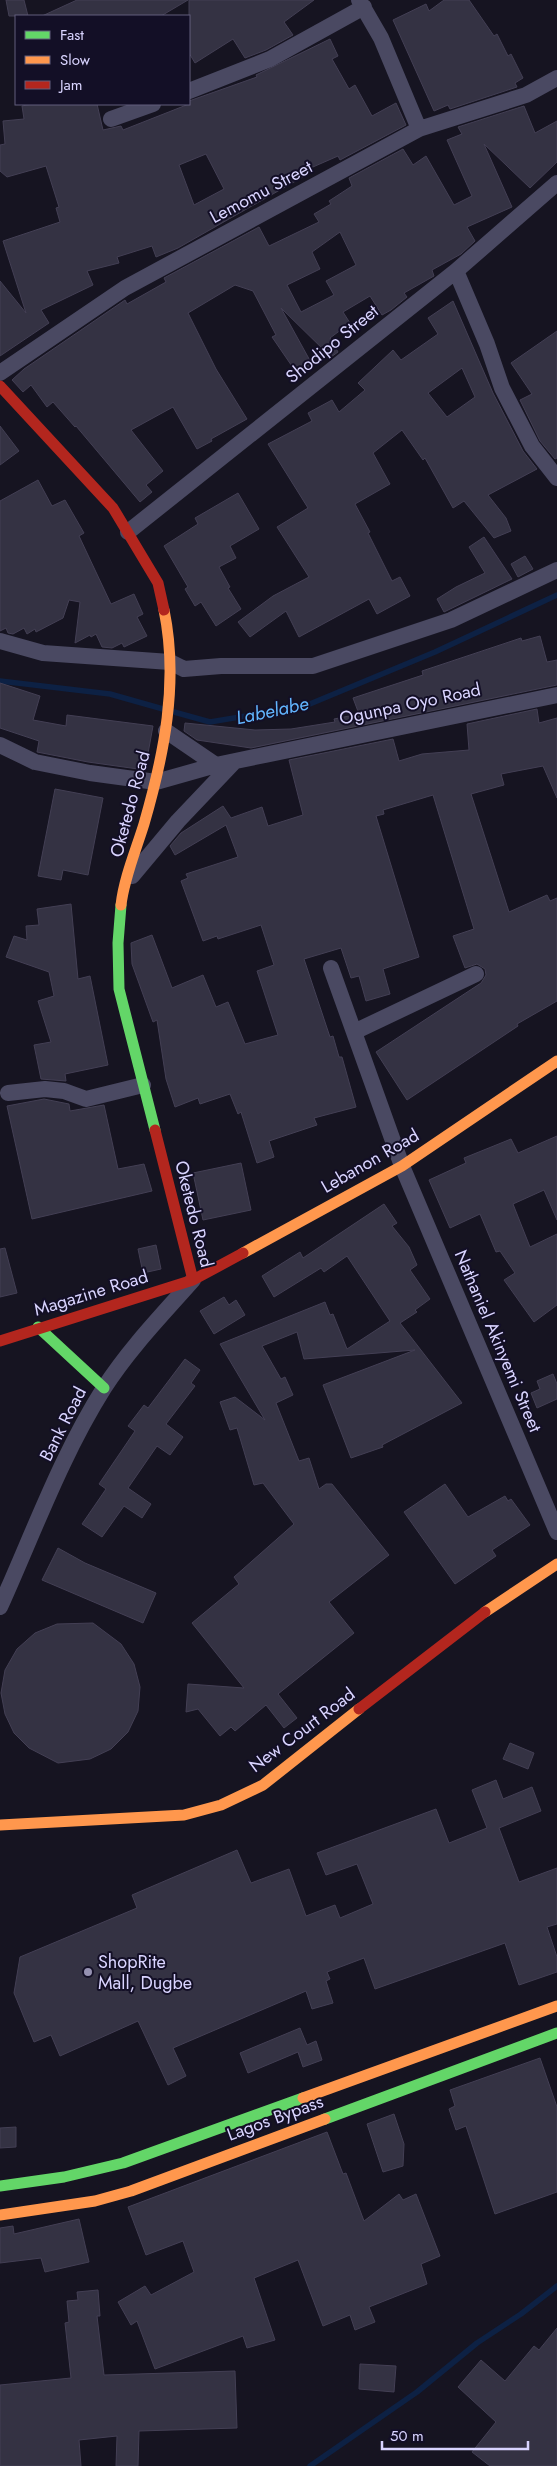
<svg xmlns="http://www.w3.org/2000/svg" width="557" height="2466" font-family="Jost,sans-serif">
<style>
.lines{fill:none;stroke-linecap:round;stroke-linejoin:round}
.stream{stroke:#0d2144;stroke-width:5.5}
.building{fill:#343243;stroke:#433f54;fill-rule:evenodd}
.street{stroke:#4a4962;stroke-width:16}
.fast{stroke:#63d668;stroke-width:11}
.slow{stroke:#ff974d;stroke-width:11}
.jam{stroke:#b3261e;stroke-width:11}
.poi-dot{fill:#9591b1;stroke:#130f26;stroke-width:2}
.labels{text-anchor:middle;stroke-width:4;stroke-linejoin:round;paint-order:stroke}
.street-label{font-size:18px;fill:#d9d4ff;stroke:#130f26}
.poi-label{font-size:18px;fill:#d9d4ff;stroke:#130f26;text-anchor:start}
.water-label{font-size:19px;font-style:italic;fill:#62b6ff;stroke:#130f26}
</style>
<rect width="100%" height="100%" fill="#161421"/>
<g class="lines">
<path class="stream" d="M0,681L110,694L163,709
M174,712L210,722L305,706L435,652L557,595
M310,2466L417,2392L477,2343L521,2314L557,2286"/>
</g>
<path class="building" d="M6,0H24L28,16H9Z
M77,0H188L161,16H42Z
M189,0H314L284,22L293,35L266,50L245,58L233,39L195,63L189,53Z
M444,0H469L494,36L497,34L508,56L511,54L523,78L515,83L517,87L450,109L448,105L434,111L393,20L426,4L429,11Z
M330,39L338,56L332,59L349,89L355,85L372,116L396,103L406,125L340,160L338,156L306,170L308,174L178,248L156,257L152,246L117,257L119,263L87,271L93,285L41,310L49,323L0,356V281L26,313L3,241L60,222L56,208L59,207L46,166L7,177L0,171V145L5,144L3,121L24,119L22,106L32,104H97L103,130L121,126L123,130L189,104V101L257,77L256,75ZM206,154L224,189L194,205L179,165Z
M524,106L535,133L557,121V162L530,188L484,144L512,207L467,227L475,241L461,254L432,270L434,276L404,293L407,297L391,310L382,315L370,296L343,312L350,323L330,338L338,352L331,357L281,308L313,366L298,375L272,337L276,335L253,291L235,285L188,313L216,369L247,419L211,439L212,441L197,449L173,407L131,430L163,471L146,485L152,492L140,502L76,426L75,427L53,402L47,407L31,385L23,392L12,380L24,369L125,300L127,304L166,282L164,278L259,227L269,246L319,222L314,214L331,204L329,201L352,186L349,178L403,149L413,165L426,156L454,205L472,196L447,140L462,134L458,127ZM340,232L356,265L326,281L334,295L301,312L287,285L320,269L312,252Z
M453,301L493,393L523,451L537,469L488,495L506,518L511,531L494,538L464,501L453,508L425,458L423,460L402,430L373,453L390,484L355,504L370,532L368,533L392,581L400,577L410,596L377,614L369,599L299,637L286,611L250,637L238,622L273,596L309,577L277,527L308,508L268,444L312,421L308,413L332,400L339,412L365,390L358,383L393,350L401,360L438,334L428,318ZM462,368L475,397L447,417L428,393Z
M557,331V458L555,459L540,441L520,400L532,394L511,363Z
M0,426L19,451L0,465Z
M38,480L52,506L65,500L84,533L79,536L111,604L134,594L143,614L137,617L147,636L124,647L122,643L112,648L102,647L96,634L91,637L90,635L75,643L80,602L69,600L63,618L36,632L35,629L27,634L24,628L13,634L8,633L6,628L0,631V501Z
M238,493L259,529L230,546L236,558L219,567L230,587L228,588L241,609L216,626L201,602L195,606L185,589L188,587L164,546L198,524L195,518Z
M484,537L512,579L444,612L437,599L456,587L485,573L469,547Z
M525,556L533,569L518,577L511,564Z
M540,636L547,662L557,660V685L251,748L197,740L184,731L185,723L255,730L291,729L335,722L334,719L359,714L353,698L423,675L422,671L521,638L522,641Z
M0,683L40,696L33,720L66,726L67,715L153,726L145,770L88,762L37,752L39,741L0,728Z
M537,709L539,723L557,718V798L543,766L501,774L504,785L471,794L509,912L547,895L550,901L557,898V1001L517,1024L518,1026L407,1100L376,1052L481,983L486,975L485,969L477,964L465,968L453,936L474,929L433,795L383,810L384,814L376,816L419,957L383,969L390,994L366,1001L359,976L351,978L341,948L304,959L330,1037L333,1036L339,1057H342L356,1107L314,1118L317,1125L269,1141L274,1157L257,1163L241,1112L238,1114L230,1094L200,1104L198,1098L175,1107L166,1079L157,1020L153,1022L132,964L131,943L152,935L172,988L203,975L216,1007L228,1002L245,1044L278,1035L257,971L274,965L261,925L218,939L217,936L203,941L181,881L188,878L186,874L238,857L226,825L175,855L170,846L181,833L223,806L231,818L262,807L268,826L303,815L289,760L393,739L399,761L422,754L469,750L467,724Z
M55,789L103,798L88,875L63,870L61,880L38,876Z
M71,904L78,979L90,976L108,1065L65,1074L66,1081L41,1079L34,1045L51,1042L38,1001L54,996L49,972L6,957L14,936L27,940L26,926L39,925L37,909Z
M44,1099L69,1104L70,1111L104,1105L118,1169L144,1164L152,1191L32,1219L7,1106Z
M557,1136V1220L544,1190L513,1204L530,1247L557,1234V1305L534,1322L504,1280L515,1273L500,1251L496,1252L480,1214L450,1228L429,1180L466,1163L464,1158L511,1139L518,1153Z
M241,1163L251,1210L203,1220L193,1173Z
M384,1204L397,1223L392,1226L409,1247L417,1265L410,1270L430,1299L415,1310L417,1312L400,1323L462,1403L382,1445L383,1447L351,1458L323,1385L415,1350L304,1359L297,1332L262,1346L281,1379L285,1377L293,1395L276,1403L299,1461L309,1458L319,1489L326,1484H332L389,1555L329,1602L354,1633L278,1694L297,1718L284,1728L266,1705L235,1731L231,1727L220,1736L198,1709L186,1712L188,1684L244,1688L192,1623L239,1584L234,1577L294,1524L263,1483L254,1485L237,1428L230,1430L220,1402L235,1397L265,1420L220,1344L325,1302L330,1315L333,1314L347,1349L390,1321L347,1256L324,1272L321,1268L274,1297L262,1276L300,1252L303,1258Z
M156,1245L161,1269L143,1273L138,1249Z
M5,1248L17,1293L0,1297V1249Z
M224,1297L229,1305L236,1300L245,1315L214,1334L200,1311Z
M185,1359L200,1370L191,1383L195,1386L166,1424L183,1437L170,1455L157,1446L128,1488L151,1504L142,1518L124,1506L102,1537L82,1524L106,1489L99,1484L135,1431L128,1426L144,1405L148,1408Z
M553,1374L557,1384V1399L537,1408L531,1393L540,1389L537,1381Z
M445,1484L468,1517L505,1496L508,1501L511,1499L530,1525L492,1550L496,1556L455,1584L404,1512Z
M58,1548L85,1563L156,1593L143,1623L42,1580Z
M93,1623L121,1644L134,1664L140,1687L138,1711L128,1732L111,1749L90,1759L58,1763L29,1748L14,1733L5,1714L1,1693L5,1670L17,1649L35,1633L57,1624Z
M510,1743L534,1753L528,1769L503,1759Z
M496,1780L503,1799L532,1787L541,1811L499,1828L519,1882L557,1868V1924L547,1927L557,1957V1972L519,1985L505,1943L375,1989L364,1958L327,1972L330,1979L326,1981L333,2003L312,2009L306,1991L173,2048L186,2076L168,2085L138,2021L60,2056L51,2035L34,2042L14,1993L20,1957L137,1908L132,1895L237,1850L251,1883L289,1869L306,1916L335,1905L340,1918L373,1904L357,1864L326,1875L317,1853L436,1809L449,1843L487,1828L472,1790Z
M300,2028L307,2045L316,2041L322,2060L303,2067L298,2052L248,2073L240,2053Z
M540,2058L557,2107V2192L495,2214L466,2126L456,2130L449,2109L455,2106L450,2090Z
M394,2114L404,2144L403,2166L383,2172L367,2124Z
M16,2127V2147L0,2148V2128Z
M327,2132L343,2174L346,2173L364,2221L399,2194L403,2200L416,2194L440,2256L421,2264L427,2284L369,2307L375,2322L355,2330L350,2315L323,2326L298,2260L254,2278L275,2340L247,2348L243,2336L155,2369L137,2321L131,2325L118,2302L145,2286L151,2295L194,2272L183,2241L146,2255L128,2207Z
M79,2219L89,2262L45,2272L41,2258L0,2263V2228L13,2226L14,2234Z
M98,2290L100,2316H97L104,2375L235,2371L237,2428L139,2431L138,2466H116L117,2436L79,2440L81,2466H0V2385L71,2378L65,2323L69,2322L67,2301L78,2300L77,2292Z
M557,2328V2466H490L472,2452L496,2422L458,2387L481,2360L505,2381L534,2346L539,2350Z
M360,2364L396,2366L394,2392L359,2389Z"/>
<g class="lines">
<path class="street" d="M359,0L381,38L419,129
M189,91L270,59L364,7
M111,119L153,104
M456,271L487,344L502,388L532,446L557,478
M0,373L125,288L419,129L526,95L557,78
M128,532L456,271L557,183
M0,641L43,653L170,662L184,669L221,666H313L451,620L557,570
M166,731L216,765
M0,745L35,762L90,773L156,782L216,765L557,695
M132,876L178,821L235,761
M331,968L402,1166L557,1532
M354,1032L476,974
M8,1093L45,1089L64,1091L86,1099L143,1085
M0,1607C33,1534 61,1456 104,1388C129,1349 162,1315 193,1280"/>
<path class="fast" d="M121,905L118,943L119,989L155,1130
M38,1327L104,1388
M325,2119L557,2033
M0,2186L64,2177L123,2163L303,2098"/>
<path class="slow" d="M121,905C124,878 136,850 144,824C164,755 179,682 164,610
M243,1253L402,1166L557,1061
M485,1612L557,1564
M0,1825L184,1815L221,1805L263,1785L359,1709
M303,2098L557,2006
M0,2215L95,2201L131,2191L325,2119"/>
<path class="jam" d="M0,386L113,508L158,583L164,610
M155,1130L193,1280
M0,1341L193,1280L243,1253
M359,1709L485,1612"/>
</g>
<circle class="poi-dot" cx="88" cy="1972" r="5"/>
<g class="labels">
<g class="street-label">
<text transform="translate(261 192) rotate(-28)" y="6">Lemomu Street</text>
<text transform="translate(332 344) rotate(-39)" y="6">Shodipo Street</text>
<text transform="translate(410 704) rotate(-12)" y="6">Ogunpa Oyo Road</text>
<text transform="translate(130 804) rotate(-75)" y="6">Oketedo Road</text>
<text transform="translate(370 1161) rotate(-30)" y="6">Lebanon Road</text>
<text transform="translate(194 1214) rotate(76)" y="6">Oketedo Road</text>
<text transform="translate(91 1293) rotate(-17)" y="6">Magazine Road</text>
<text transform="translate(498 1341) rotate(67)" y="6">Nathaniel Akinyemi Street</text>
<text transform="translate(63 1424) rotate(-63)" y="6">Bank Road</text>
<text transform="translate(302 1730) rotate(-37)" y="6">New Court Road</text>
<text transform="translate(275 2118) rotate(-20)" y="6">Lagos Bypass</text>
</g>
<g class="poi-label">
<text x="98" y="1968">ShopRite<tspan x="98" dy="21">Mall, Dugbe</tspan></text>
</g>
<g class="water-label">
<text transform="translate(272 710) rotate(-12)" y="7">Labelabe</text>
</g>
</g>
<rect x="15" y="15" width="175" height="90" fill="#130f26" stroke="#625e7d"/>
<rect x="25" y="31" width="25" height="8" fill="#63d668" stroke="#625e7d"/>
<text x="60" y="40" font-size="15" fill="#d9d4ff">Fast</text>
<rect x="25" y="56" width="25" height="8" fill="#ff974d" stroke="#625e7d"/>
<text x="60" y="65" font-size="15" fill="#d9d4ff">Slow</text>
<rect x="25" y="81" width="25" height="8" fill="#b3261e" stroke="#625e7d"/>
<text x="60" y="90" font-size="15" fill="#d9d4ff">Jam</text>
<path d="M382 2441v8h146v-8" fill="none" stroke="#d9d4ff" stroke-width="2.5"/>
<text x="390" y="2441" font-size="15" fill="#d9d4ff" stroke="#130f26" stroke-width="4" paint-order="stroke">50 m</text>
</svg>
